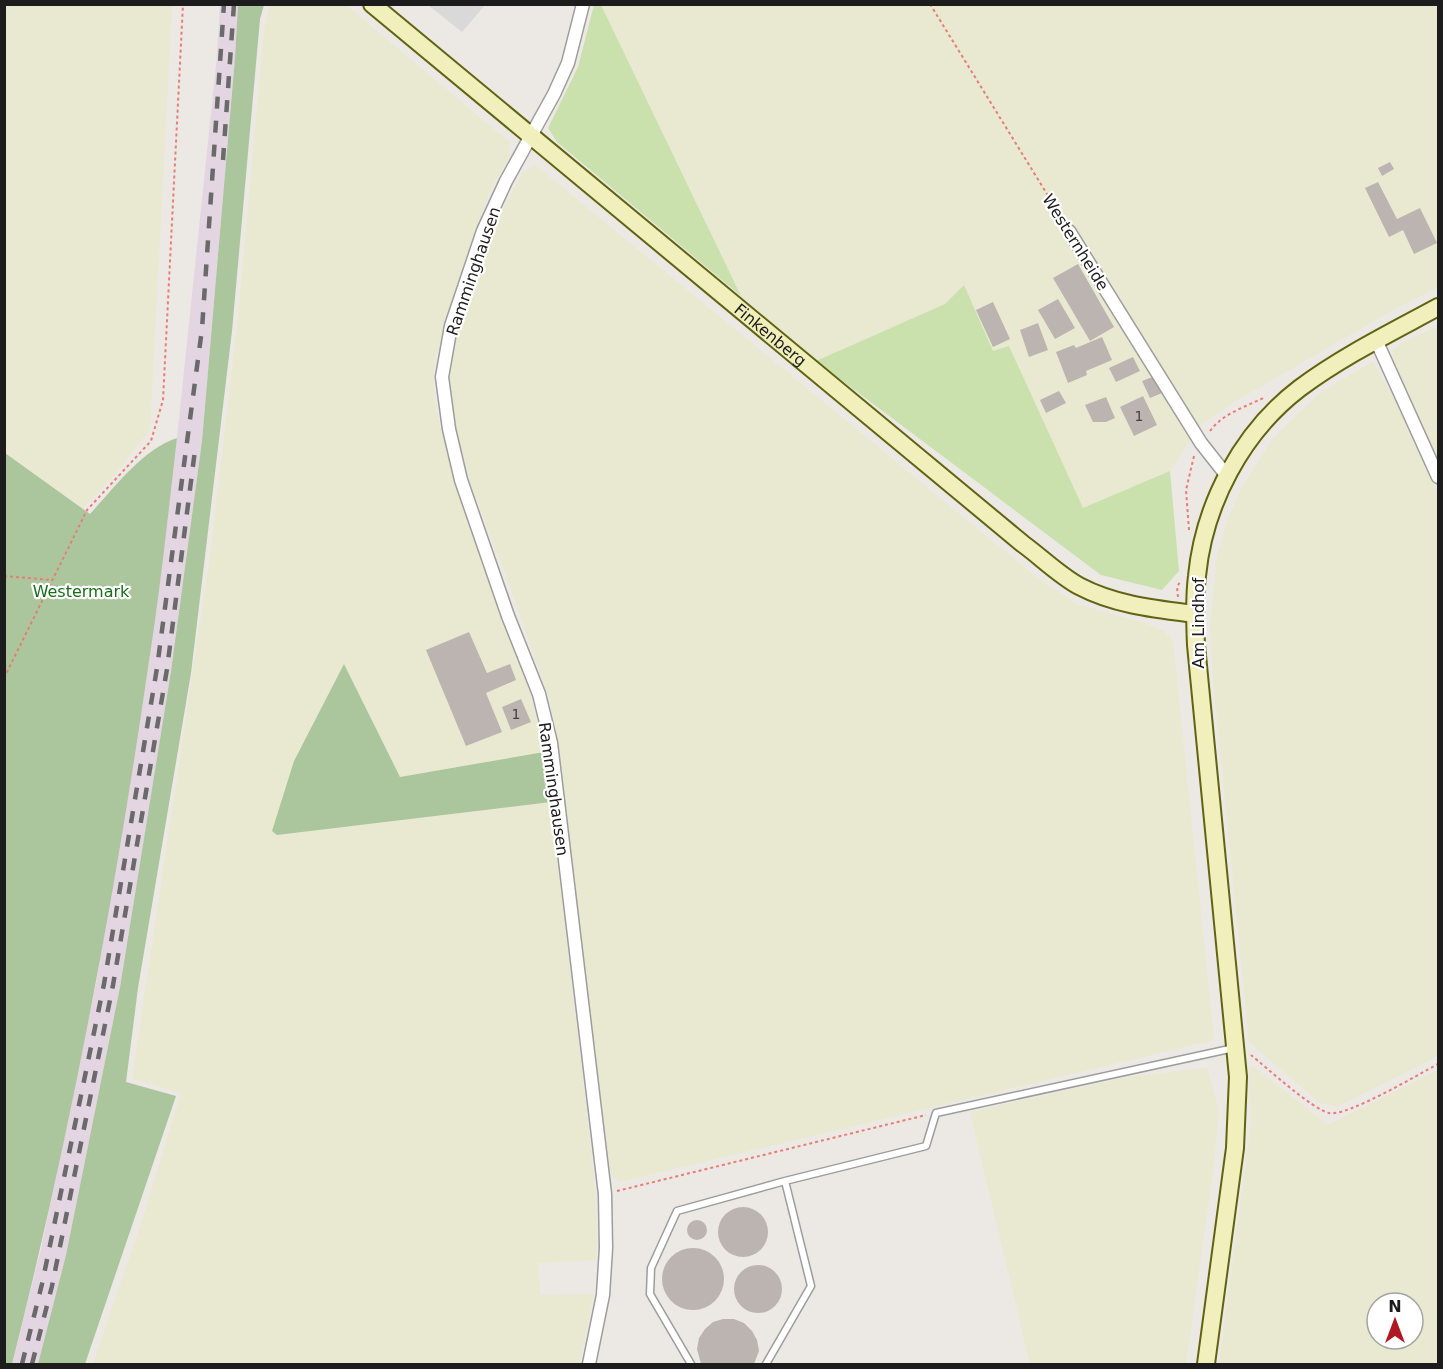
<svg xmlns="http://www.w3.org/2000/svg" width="1443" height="1369" font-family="'DejaVu Sans',sans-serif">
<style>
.residential{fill:#dad9d9}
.industrial{fill:#e4d5e2}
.farmland{fill:#e8e9d0;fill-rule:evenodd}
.grass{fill:#cae1ae}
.forest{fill:#abc69c}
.building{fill:#bcb4b0}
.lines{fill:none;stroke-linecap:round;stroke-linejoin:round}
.lane-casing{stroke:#9d9d9d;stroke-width:9}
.street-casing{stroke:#9d9d9d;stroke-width:15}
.secondary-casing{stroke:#606412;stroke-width:20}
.path{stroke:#e87d78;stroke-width:2;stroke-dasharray:3 3;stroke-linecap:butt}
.lane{stroke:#fff;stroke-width:6}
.street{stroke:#fff;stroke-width:12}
.secondary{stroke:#f1f0bc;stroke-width:16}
.rail{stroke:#6a6a6a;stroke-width:4.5;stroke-dasharray:12 12;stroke-linecap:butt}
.labels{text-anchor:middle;stroke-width:4.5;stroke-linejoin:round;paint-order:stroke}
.number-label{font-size:14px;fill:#444241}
.street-label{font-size:16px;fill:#1c1c1c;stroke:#fff}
.park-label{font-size:16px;fill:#186c1a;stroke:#fff}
</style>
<rect width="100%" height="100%" fill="#ece8e3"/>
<path class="residential" d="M428,5H485L462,32Z"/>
<path class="industrial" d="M220,5H238L235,58L202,441L171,671L120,987L66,1255L38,1364H12L41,1249L96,984L148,668L177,438L217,56Z"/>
<path class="farmland" d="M5,4L172,5L150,429L117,472L83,508L5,453Z
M270,5H346L509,142L510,153L507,162L490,190L435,357L433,379L436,411L455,485L530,692L544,752L400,777L344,664L294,761L272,831L277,835L551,802L595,1187L597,1232L596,1260L538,1263L540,1295L594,1294L579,1364H93L142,1220L181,1093L132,1079L209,563L238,318L264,30Z
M601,5H1438V287L1393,310L1234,402L1199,426L1170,471L1083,509L1009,346L993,352L964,285L945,304L816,361L741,296Z
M535,165L1041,581L1077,604L1150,625L1165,632L1173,641L1214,1040L620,1182L611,1175L571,866L557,737L549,698L507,578L472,488L455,425L449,377L459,320L500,215L523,172Z
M1438,326V459L1393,360L1394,349L1400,344Z
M1373,361L1399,408L1438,494V1056L1338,1106L1320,1103L1249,1042L1213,680L1210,627L1217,556L1229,516L1243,485L1274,437L1320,393Z
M1249,1067H1254L1328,1125L1438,1070V1364H1219L1251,1123ZM1377,1303H1413V1339H1377Z
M1207,1068L1219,1110L1213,1172L1186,1364H1030L970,1112L1127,1077Z"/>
<path class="grass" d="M594,5H601L741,296L557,142L548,128L578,67Z
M964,285L993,351L1009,346L1083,508L1170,471L1179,571L1162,590L1101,575L816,361L945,304Z"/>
<path class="forest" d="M238,5H264L260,19L232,331L191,673L138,988L126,1082L176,1096L85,1364H38L66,1255L120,987L171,671L202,441L235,58Z
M177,438C168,515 160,592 148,668C114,902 70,1135 12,1364H5V453L90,514C114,488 143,449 177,438Z
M344,664L400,777L544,752L551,802L277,835L272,831L294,761Z"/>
<path class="building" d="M1390,162L1394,169L1382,176L1378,168Z
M1378,182L1397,219L1420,208L1437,243L1414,254L1403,230L1389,237L1365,188Z
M1078,264L1114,327L1090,341L1053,278Z
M1058,299L1075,328L1055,339L1038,310Z
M993,302L1010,339L993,347L976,310Z
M1038,323L1048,350L1029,357L1020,330Z
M1102,337L1112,360L1086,371L1087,375L1068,383L1056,352L1074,345L1076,348Z
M1133,357L1140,371L1116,382L1109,368Z
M1155,376L1162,393L1150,398L1142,381Z
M1059,391L1066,403L1046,413L1040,400Z
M1143,396L1157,425L1134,436L1120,407Z
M1106,397L1115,418L1106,422H1093L1085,405Z
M469,632L487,673L510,664L516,680L486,693L502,732L466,746L426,650Z
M521,699L531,722L511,730L502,707Z
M718 1232a25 25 0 1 1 50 0a25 25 0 1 1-50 0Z
M687 1230a10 10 0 1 1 20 0a10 10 0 1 1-20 0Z
M662 1279a31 31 0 1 1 62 0a31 31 0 1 1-62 0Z
M734 1289a24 24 0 1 1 48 0a24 24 0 1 1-48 0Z
M723,1319H734L744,1323L752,1331L757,1340L759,1351L754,1364H701L697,1349L699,1338L705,1329L713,1322Z"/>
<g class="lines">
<defs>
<path id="lane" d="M691,1364L650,1294L651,1268L677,1211L785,1181L926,1146L936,1113L1234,1048
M766,1364L811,1286L785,1181"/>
<path id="street" d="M583,4L568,63L554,94L506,181L483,231L451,326L442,377L449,429L461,480L508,616L539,694L551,743L605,1194L606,1248L603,1295L589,1364
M1069,231L1201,443L1227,476
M1376,340L1438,477"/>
<g id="secondary">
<path id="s1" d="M372,4L1023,544C1041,557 1059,575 1079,586C1115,605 1155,609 1195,614"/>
<path d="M1206,1364L1235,1148L1238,1077L1196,645C1195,622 1194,599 1197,576C1204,504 1242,432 1300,388C1343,356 1392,332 1438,307"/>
</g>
</defs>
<use href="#lane" class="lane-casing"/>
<use href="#street" class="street-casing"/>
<use href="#secondary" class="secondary-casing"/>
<path class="path" d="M930,4L1063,220
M1210,431C1223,413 1246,407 1265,397
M1189,530L1186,490L1194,456
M4,576L52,580
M1178,597L1177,587L1180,582
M4,678L87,510L151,441L163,400L183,4
M1251,1055C1267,1068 1312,1109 1329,1113C1347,1117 1419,1074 1438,1064
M617,1191L926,1115"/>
<use href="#lane" class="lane"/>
<use href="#street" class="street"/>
<use href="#secondary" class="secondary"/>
<path class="rail" d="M223,160L234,4
M22,1364L42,1284L104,984L157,668L202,329L224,4
M32,1364L52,1286L113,985L167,669L195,450"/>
</g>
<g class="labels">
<g class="number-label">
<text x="1139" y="421">1</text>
<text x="516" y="719">1</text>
</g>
<g class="street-label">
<text transform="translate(1076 242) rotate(58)" y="6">Westernheide</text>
<text transform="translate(473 271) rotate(-71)" y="6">Ramminghausen</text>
<text dy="6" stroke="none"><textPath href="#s1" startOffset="518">Finkenberg</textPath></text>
<text transform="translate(1198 623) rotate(-90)" y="6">Am Lindhof</text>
<text transform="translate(554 789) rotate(82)" y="6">Ramminghausen</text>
</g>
<g class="park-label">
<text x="81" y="597">Westermark</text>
</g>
</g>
<rect width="1443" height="1369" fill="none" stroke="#1c1c1c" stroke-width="12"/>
<g transform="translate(1395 1321)"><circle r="28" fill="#ffffff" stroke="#a4a4a4" stroke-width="1.5"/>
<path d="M0-4.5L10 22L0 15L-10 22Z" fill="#b01821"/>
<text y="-9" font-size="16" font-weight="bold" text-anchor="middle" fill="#1c1c1c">N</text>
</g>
</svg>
